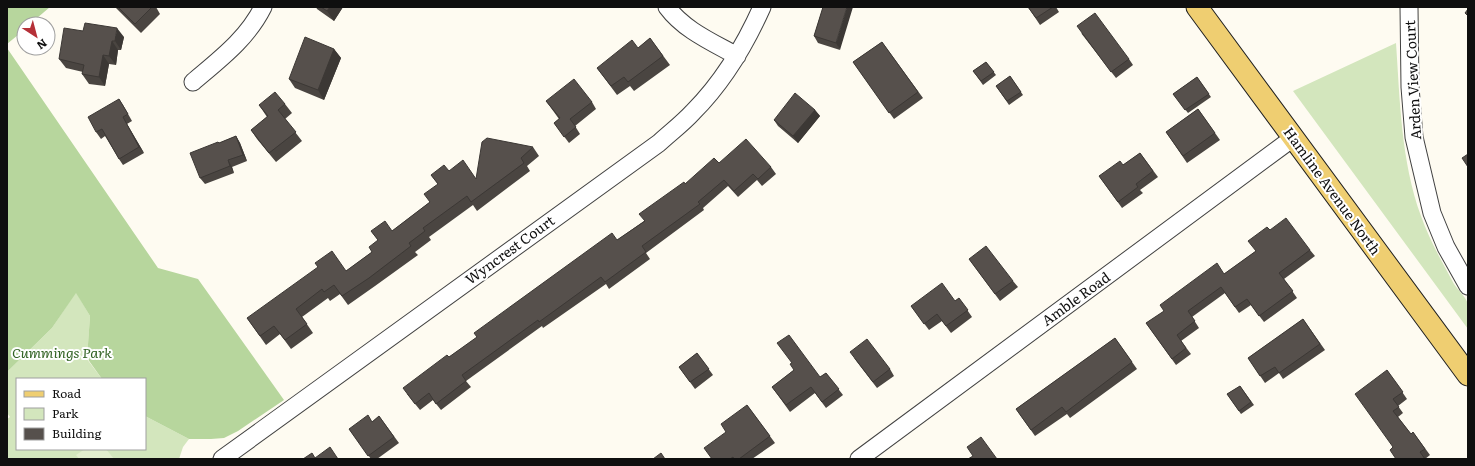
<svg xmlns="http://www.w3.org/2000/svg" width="1475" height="466" font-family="Literata,serif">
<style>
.green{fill:#d3e6bd}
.forest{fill:#b7d69d}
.pitch{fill:#e3eece}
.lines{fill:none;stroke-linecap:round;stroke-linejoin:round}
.minor-casing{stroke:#424242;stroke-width:19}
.major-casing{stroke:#202020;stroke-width:23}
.minor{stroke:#fff;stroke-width:17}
.major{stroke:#efce71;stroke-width:21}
.wall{fill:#4a4541}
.shaded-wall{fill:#3c3835}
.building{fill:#56504c;stroke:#3c3835}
.labels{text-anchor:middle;stroke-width:4;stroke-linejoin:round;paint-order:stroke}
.street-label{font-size:14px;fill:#0f0f0f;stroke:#fff}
.park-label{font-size:14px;font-style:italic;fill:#316223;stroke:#fff}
</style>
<rect width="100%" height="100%" fill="#fefbf1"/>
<path class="green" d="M1396,43C1400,101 1401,161 1421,216C1429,239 1442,262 1454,284C1458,290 1466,297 1468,304C1470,311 1468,321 1468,329L1293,91Z
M76,292L90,316L87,359L102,379H17V449H145V416L189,439L183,447L179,459H7V419L10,417L7,413V372L52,328Z"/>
<path class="forest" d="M7,7H50L30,24H24V30L7,44Z
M7,48L158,268L198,279L284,400L238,431L224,438L211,439H189L145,416V379H102L87,358L90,316L76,293L52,328L7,372Z"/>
<path class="pitch" d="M85,449H106L114,459H79L76,455Z"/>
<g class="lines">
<defs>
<path id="minor" d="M667,7C684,30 712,42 737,56
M1409,7L1410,87L1414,137L1432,213L1446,247L1468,286
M193,82C220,59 247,39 263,7
M222,459L659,143C671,132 683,123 693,112C723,82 745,45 762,7
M859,459L1293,138"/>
<path id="major" d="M1197,7L1468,375"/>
</defs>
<use href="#minor" class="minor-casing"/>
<use href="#major" class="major-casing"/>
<use href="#minor" class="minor"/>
<use href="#major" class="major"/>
</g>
<path class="wall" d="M115,7H156L160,14L141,33Z
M316,7H343L334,21L317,9Z
M823,7L840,50L818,43L814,36Z
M1028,7H1056L1059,12L1040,25Z
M83,31L124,37L121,50H118L116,65L109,64L105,86L89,84L82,74L83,72L66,68L59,59Z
M1081,33L1129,59L1133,65L1116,78Z
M650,38L670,65L634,91L630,86L617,95L597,68L638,48Z
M882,42L923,98L894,119L853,62Z
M334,49L341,58L324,100L295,88L289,79Z
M986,62L996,75L983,85L973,71Z
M1010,76L1023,95L1009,105L996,86Z
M1197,77L1211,97L1188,113L1173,94Z
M119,99L123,105L132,121L127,124L144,153L123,165L119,159L105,136L101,139L96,132Z
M546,101L592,102L596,109L575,126L580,134L569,143L554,123L559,119Z
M285,104L292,113L285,119L302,141L276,162L257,139L251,130L267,117L259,105Z
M1198,109L1220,140L1187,163L1166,132Z
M815,110L820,116L798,143L778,126L774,120Z
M236,136L240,143L247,161L232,167L234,173L205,184L200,178L219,143Z
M533,147L539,156L527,166L530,171L477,211L473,205L429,237L431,240L415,252L418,255L375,286L348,305L340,294L330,301L328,298L302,317L313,333L291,349L280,334L266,345L247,318L346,271L372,252L378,240L371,231H392L430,202L438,184L431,175L449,171L476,179Z
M1140,153L1158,177L1140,190L1143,193L1122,208L1099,176L1123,165Z
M719,163L771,167L776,174L762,186L757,180L738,197L728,186L703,208L704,210L646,253L650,259L609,289L606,284L543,328L542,326L466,381L471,387L441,410L433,400L420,410L407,394L449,357L617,240L644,221L685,184Z
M1270,230L1310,250L1315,256L1284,279L1297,298L1264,322L1251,305L1239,313L1225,293L1192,317L1199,328L1181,341L1191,354L1176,365L1146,323L1224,274L1256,251Z
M969,259L1013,281L1018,287L1000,301Z
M959,298L972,317L951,333L942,321L929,330L911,306L955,301Z
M1303,319L1325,350L1283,379L1279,373L1265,383L1248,358Z
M1115,338L1137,369L1070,418L1067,414L1035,436L1016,409Z
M697,353L713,375L695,389L679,367Z
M854,358L890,369L894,376L877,388Z
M794,370L820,377L826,373L843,395L826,408L815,393L790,412L772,387Z
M1387,370L1407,399L1398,406L1403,413L1398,417L1411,434L1413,432L1430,455L1425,459L1393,447Z
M1240,386L1254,405L1241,414L1227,394Z
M747,405L775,443L752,459H712L726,432Z
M379,416L399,443L377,459H371L349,429L372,422Z"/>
<path class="shaded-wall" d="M330,7H343L334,21L327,11Z
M847,7H853L840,50L836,43Z
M117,28L124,37L121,50L115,41Z
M112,41L118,50L116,65L109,56Z
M334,49L341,58L324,100L318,90Z
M103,55L109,64L105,86L99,77Z
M815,110L820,116L798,143L793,136Z
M123,117L127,124L144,153L139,147Z
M236,136L240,143L247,161L243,155Z
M228,160L232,167L234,173L230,166Z"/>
<path class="building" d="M118,7H152L135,24Z
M321,7H330L327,11Z
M823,7H847L836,43L814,36Z
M1028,7H1053L1036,18Z
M1468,9V16L1465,13Z
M1095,13L1129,59L1111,72L1077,26Z
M85,23L117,28L115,41H112L109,56L103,55L99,77L82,74L84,65L59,59L64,28L83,31Z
M305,37L334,49L318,90L289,79Z
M650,38L663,56L628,82L624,77L611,86L597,68L632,40L638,48Z
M882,42L918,92L889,113L853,62Z
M986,62L994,72L981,81L973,71Z
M1010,76L1021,92L1007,101L996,86Z
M1197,77L1209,94L1185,110L1173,94Z
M574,79L592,102L570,119L576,127L564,137L554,123L560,118L546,101Z
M275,92L285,104L278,110L296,132L269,153L251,130L268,116L259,105Z
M795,93L815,110L793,136L774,120Z
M119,99L128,114L123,117L139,147L119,159L102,129L96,132L88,117Z
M1198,109L1215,133L1183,156L1166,132Z
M236,136L243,155L228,160L230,166L200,178L190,153L218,142L219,143Z
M487,138L533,147L521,158L524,163L471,202L467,196L423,228L425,231L409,243L411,246L369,278L342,296L334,285L324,292L322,289L296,309L307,324L285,340L274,326L260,336L247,318L318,267L315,263L332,251L346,271L372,252L369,247L378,240L371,231L385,221L392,231L430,202L424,194L438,184L431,175L444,165L449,171L463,160L476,179L482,142Z
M746,139L771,167L758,179L753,174L734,191L724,180L698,202L700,204L642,246L646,252L605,282L601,277L539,322L538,320L462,375L466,381L436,404L429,393L415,404L403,388L447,355L449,357L477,337L474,333L612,233L617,240L645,221L639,214L684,182L685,184L714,158L719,163Z
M1140,153L1153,171L1136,184L1138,187L1118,202L1099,176L1120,161L1123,165Z
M1468,154V167L1462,158Z
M1286,218L1310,250L1279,273L1293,291L1259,316L1247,299L1235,307L1221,287L1188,311L1195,321L1177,335L1186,348L1172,359L1146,323L1164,311L1160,305L1217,263L1224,274L1256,251L1248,241L1267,227L1270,230Z
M986,246L1013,281L995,294L969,259Z
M942,283L955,301L959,298L968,310L946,326L937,314L924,324L911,306Z
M1303,319L1320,344L1279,373L1275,367L1260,376L1248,358Z
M789,335L820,377L826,373L839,389L822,402L811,387L786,405L772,387L794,370L790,364L792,363L777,343Z
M1115,338L1132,362L1066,412L1062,407L1031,430L1016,409Z
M867,339L890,369L873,382L850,352Z
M697,353L709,369L690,382L679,367Z
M1387,370L1403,392L1393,399L1399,407L1393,411L1411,434L1413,432L1425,449L1420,452L1425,459H1396L1390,450L1393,447L1355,394Z
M1240,386L1251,402L1239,411L1227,394Z
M747,405L770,436L739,459H734L733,457L730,459H712L704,448L726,432L721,424Z
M368,415L372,422L379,416L394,437L368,456L349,429Z
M981,437L997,459H968L973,456L967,447Z
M330,447L338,459H303L312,453L315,458Z
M661,453L665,459H653Z"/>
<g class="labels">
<g class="street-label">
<text transform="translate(1413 80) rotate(-93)" y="5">Arden View Court</text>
<text transform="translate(1332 191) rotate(54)" y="5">Hamline Avenue North</text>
<text transform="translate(510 250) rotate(-36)" y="5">Wyncrest Court</text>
<text transform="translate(1076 299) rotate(-36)" y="5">Amble Road</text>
</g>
<g class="park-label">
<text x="62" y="358">Cummings Park</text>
</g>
</g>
<rect width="1475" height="466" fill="none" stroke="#0f0f0f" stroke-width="16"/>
<rect x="16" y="378" width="130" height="72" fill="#ffffff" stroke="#9f9f9f"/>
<rect x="24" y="391" width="20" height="6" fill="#efce71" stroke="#9f9f9f"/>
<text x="52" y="398" font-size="12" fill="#0f0f0f">Road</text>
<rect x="24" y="408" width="20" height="12" fill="#d3e6bd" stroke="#9f9f9f"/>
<text x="52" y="418" font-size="12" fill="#0f0f0f">Park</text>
<rect x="24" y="428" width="20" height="12" fill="#56504c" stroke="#9f9f9f"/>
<text x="52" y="438" font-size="12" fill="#0f0f0f">Building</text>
<g transform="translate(36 36) rotate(144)"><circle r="19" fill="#ffffff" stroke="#9f9f9f"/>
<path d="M0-3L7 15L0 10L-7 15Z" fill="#b53038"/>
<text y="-6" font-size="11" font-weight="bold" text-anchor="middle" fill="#0f0f0f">N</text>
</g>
</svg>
